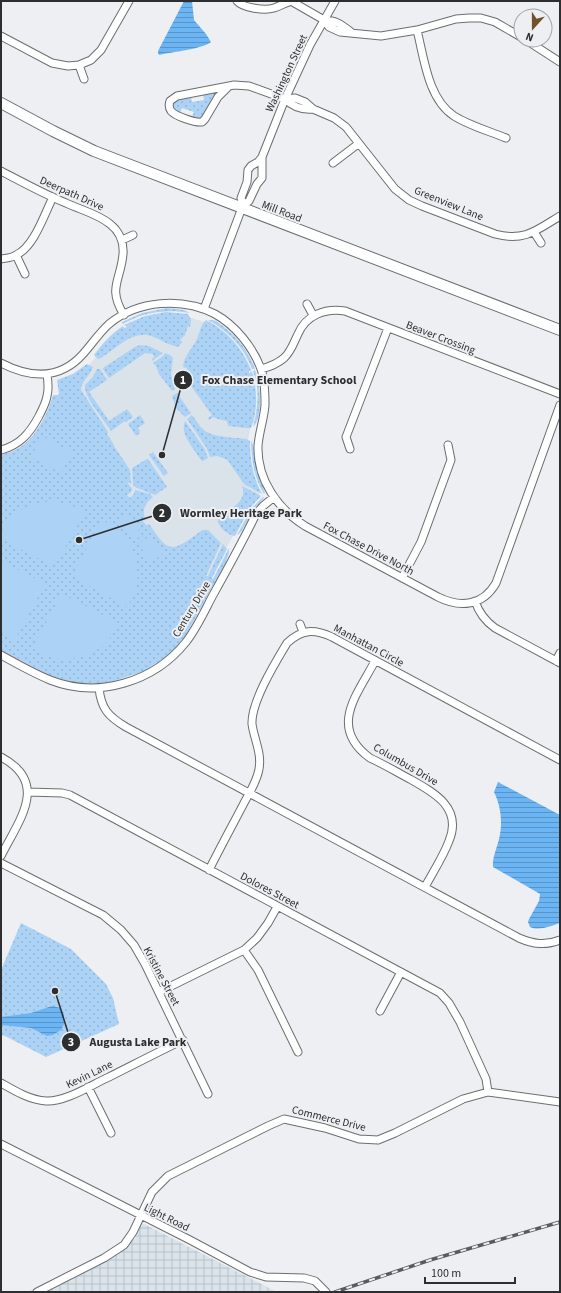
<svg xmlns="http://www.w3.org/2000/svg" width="561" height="1293" font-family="'Source Sans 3',sans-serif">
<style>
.built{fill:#dae2ea}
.industrial{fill:url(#industrial-grid)}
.green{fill:url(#green-dots)}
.pitch{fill:#acd2f6}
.water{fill:url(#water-rules)}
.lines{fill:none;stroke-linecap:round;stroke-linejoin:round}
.street-casing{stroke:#6b6e70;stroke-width:9}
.secondary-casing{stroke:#6b6e70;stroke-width:12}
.street{stroke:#fff;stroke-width:7}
.secondary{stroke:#fff;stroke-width:10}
.rail-casing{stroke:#5a5b5c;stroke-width:3.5}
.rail{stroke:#edeff2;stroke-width:2;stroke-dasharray:6;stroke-linecap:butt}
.labels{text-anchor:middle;stroke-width:4;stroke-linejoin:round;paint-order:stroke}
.street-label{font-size:11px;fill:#2d2e2f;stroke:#edeff2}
.leader{fill:none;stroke:#2d2e2f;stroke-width:1.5}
.callout-dot{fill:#2d2e2f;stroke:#edeff2;stroke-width:1.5}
.mark-label{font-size:12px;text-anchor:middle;font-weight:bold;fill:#fff}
.callout-label{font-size:12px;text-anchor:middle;font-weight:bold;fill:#2d2e2f;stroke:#edeff2;stroke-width:4;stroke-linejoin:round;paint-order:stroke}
</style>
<defs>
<pattern id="industrial-grid" width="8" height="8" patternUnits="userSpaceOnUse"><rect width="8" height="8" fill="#dae2ea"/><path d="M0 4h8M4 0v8" fill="none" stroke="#bbc2c9"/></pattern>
<pattern id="green-dots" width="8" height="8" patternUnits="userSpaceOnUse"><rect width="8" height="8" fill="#acd2f6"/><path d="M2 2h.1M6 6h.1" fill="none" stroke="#94b5d3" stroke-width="1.8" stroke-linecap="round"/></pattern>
<pattern id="water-rules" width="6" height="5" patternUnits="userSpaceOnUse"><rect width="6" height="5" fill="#6cb5f5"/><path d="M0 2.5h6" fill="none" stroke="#5994c7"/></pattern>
</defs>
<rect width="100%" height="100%" fill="#edeff2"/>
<path class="built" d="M188,317L208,323L244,359L252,381L254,403L248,442L249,462L259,491V496L251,503L210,578L167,554L141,518L116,514H110L73,377L89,365L107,343Z"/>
<path class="industrial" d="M142,1223L277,1292H27L135,1239Z"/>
<path class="green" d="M214,92L216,94L203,117L199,119L192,117L194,112L182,108L180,113L174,110L172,106C174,98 184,98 191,97L192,102L204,100L203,94Z
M167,308L184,310L190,313C166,309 144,312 123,324L122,322L142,313Z
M166,312L188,314L191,320L190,327L188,326L185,335L180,340L182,342L178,347C168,345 160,339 151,336C132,330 116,349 101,358L98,359L94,355C102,344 111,334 123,326L124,328L127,327L126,325L125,326L124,325L145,316Z
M206,320C227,331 242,347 251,370L249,371V374L251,371L253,374C257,391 258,411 251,428H247L228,426L227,421L218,419L213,417L209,420L208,418L212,415L191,386L188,388L186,387V385L190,383L188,377L187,368L183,367C184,356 191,350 196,341C200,334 200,325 206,320Z
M208,320H213L216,321C234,333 248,349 255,369H252C244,347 228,331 208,320Z
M140,345L149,346L163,353L152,361V359L154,357L153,354L145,353L109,378L103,369V368L135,347Z
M165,353L170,355L173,358L171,374L175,389L172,391L159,374L156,366L153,363L163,356Z
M87,364L93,367C90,376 81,381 81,390L108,432L107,434L114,445V446L130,470L131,484L129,482L128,483L132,489L131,492L127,495L130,498L134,494L135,490L150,494L153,497C145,503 141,511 146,520L142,519L146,525L149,524C168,551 169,554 197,534C201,531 203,529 208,530L221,543L206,576H208L223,544L227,549L212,578L213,579L229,548V553L225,564L186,635L169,655L144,671L111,682L89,684L71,682L51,676L1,650V454C29,452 46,419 53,395H58L59,394L57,380L73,374Z
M97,369H100L107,380L89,392L109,421L127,409L133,417L126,422L125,421L111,431C104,420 83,396 85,385L93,377Z
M255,370C260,383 264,416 253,427C258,408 260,389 253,371Z
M177,393L191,413L185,417L176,408L172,396Z
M140,415L145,423L138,428L140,431L139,432L140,433L136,436L128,424Z
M192,415C196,420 199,426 204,430C213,438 234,437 246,439L250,441C250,460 253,477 262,494L244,484L229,462L226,459L217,456L210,457L206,447L187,419Z
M185,421L204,448L208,458L203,461H202C195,450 179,434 185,421Z
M251,440L253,445L257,471L265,493L264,494C254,478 251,459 251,440Z
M153,452L168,473L164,476L149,455Z
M148,459L167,487L155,495L137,488L133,485L132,468L147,459Z
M242,486L261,496L249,509L235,536C227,535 218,527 218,519L220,515C231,509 248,501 242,486Z
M263,497L264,498L255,508L241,532L237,535L251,509Z
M21,923L71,949L106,984L113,998L119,1024L46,1057L5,1036L1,1035V970Z"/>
<path class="pitch" d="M42,436L72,452L61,473L31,457Z
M55,501L71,505L85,512L56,564L51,565L1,539C1,521 21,508 36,503C42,502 49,502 55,501Z
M128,515L142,535L133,541L119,521Z
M102,520C107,523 112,525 116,528C135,541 142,572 135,593C133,598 130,602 127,607L75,578L74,572Z
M150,536L163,554L151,562L138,544Z
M1,561L42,582L43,588L15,640L1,633Z
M66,596L119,623C116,628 114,633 111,637C98,656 67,664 46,656C41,654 36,651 32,648L60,597Z"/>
<path class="water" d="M184,1H192L194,20L206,34L211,42C203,49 171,52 159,55L158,53V51Z
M498,782L560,815V923C551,926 540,931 530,927L528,922L529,919L539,901L540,894L493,867C492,858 497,848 499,839C503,824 501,806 494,792Z
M52,1006L61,1008L64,1014V1024L61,1030L53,1035L47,1036L31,1028L1,1025V1017L31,1013Z"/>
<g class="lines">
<defs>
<path id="street" d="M237,1C243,8 265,11 274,8C280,6 285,3 292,1
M291,1L324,20L329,27L340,32L381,36L417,30L456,19L469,18H481L495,22L521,37
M324,20C336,20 342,25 351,32
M417,30C424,58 428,99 454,116C470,126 489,131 506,138
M1,36L52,63L68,66L79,65L91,60L101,50L129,1
M526,40L560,62
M79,65L84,79
M229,86L234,85L249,86L285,99L295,98L305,102L313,109L334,118L346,127L395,189L409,200L422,206L495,234C524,242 537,230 560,216
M229,86L218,97L205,119L202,122C195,123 175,116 171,111C168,107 169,104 170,101L177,96Z
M285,99C293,107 301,110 313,109
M333,163L358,144
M1,171C22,182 44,194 66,203C81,210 98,214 110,224C119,231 124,242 123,254C121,280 107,288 124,315
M243,205L249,201L257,184L262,178V157L285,99L310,45L335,1
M534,232L541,243
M122,240L133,235
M16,255L25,274
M1,259C6,258 12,258 16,255C34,247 44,215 53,197
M307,304L313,315
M204,309L243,205L241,198L247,182L248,170L251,166L258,162L262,157
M1,363C30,378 60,380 83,354C92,344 99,333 109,324C138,300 182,297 215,314C235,325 253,347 261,369C265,380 265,393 265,405C264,419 259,432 258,446C257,480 278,509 305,526L438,597C460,608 483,606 496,583L560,405
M261,369C269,367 277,364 284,358C291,352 294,342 298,334C306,315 325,308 345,311L560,394
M350,449L346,437L388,328
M1,450C20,445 30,433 39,416C42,410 46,403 47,396C49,389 48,381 47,374
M402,578L421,542L451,460L448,445
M475,601C479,613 485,621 495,628L560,663
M300,624L303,632
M1,655C17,664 33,673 50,680C98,699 154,682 186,642C197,628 205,610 213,595C228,568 243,541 256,514L263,506L274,497
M375,661C357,695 328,727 370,758C383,764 395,771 408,778C433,792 463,807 449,841C443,857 433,872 425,887
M556,661L560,653
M99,688C101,709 109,717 126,727L519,938C533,944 545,946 560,940
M1,757C50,783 19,820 1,856
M28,792L62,793L70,795L440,993L449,1003L460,1022L486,1079L488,1092
M1,863L103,915L121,930L134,945L145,964L208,1094
M209,870C220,848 232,826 243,805C249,793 257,782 259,769C262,753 254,739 252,724C251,702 275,663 287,643C302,629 314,629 332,637L560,760
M244,950L258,970L298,1052
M159,992L244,950L257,938L268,923L277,907
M380,1011L401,972
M1,1083C15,1091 30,1100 46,1101C66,1102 91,1085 109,1077C133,1065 158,1052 183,1040
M88,1087L111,1133
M1,1144L190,1240L250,1272L266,1277L304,1278L315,1281L326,1292
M37,1292L104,1258L124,1245L133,1232L152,1192L168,1176L268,1126L284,1119L325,1128L359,1139L378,1140L395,1133L463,1099L488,1092L560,1102"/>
<path id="secondary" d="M1,103L53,131L94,151L560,330"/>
</defs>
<use href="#street" class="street-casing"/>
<use href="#secondary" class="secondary-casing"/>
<use href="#street" class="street"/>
<use href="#secondary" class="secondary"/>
<defs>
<path id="rail" d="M335,1292L430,1260L560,1222"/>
</defs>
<use href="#rail" class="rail-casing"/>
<use href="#rail" class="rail"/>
</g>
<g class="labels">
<g class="street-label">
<text transform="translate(286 73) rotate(-65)" y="4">Washington Street</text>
<text transform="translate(72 193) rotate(24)" y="4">Deerpath Drive</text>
<text transform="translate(449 203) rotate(22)" y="4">Greenview Lane</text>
<text transform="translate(282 211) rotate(21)" y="4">Mill Road</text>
<text transform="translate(441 337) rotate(21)" y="4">Beaver Crossing</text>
<text transform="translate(369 548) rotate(28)" y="4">Fox Chase Drive North</text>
<text transform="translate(191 609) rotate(-59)" y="4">Century Drive</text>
<text transform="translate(369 645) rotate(28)" y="4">Manhattan Circle</text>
<text transform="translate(406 764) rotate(30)" y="4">Columbus Drive</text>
<text transform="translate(270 890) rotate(28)" y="4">Dolores Street</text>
<text transform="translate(162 976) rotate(62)" y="4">Kristine Street</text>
<text transform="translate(89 1074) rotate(-26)" y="4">Kevin Lane</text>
<text transform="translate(329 1118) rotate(14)" y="4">Commerce Drive</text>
<text transform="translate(167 1217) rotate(26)" y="4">Light Road</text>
</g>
</g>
<path class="leader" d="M162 455L183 380M79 540L162 513M55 991L71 1042"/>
<g class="callout-dot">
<circle cx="162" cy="455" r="4"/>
<circle cx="79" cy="540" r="4"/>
<circle cx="55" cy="991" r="4"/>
<circle cx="183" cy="380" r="10"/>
<circle cx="162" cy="513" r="10"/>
<circle cx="71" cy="1042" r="10"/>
</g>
<g class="mark-label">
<text x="183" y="384">1</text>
<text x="162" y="517">2</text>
<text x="71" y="1046">3</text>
</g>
<g class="callout-label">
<text x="279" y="384">Fox Chase Elementary School</text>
<text x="241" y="517">Wormley Heritage Park</text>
<text x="138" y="1046">Augusta Lake Park</text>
</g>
<rect width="561" height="1293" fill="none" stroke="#2d2e2f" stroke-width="4"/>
<g transform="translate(533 28) rotate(201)"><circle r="19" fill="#edeff2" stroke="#a0a2a4"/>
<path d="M0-3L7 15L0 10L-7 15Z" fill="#74512a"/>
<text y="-6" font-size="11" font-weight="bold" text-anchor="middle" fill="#2d2e2f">N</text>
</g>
<path d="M425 1277v6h90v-6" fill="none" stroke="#2d2e2f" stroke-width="2"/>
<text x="431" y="1277" font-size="12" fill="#2d2e2f" stroke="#edeff2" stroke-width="3" paint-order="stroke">100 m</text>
</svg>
